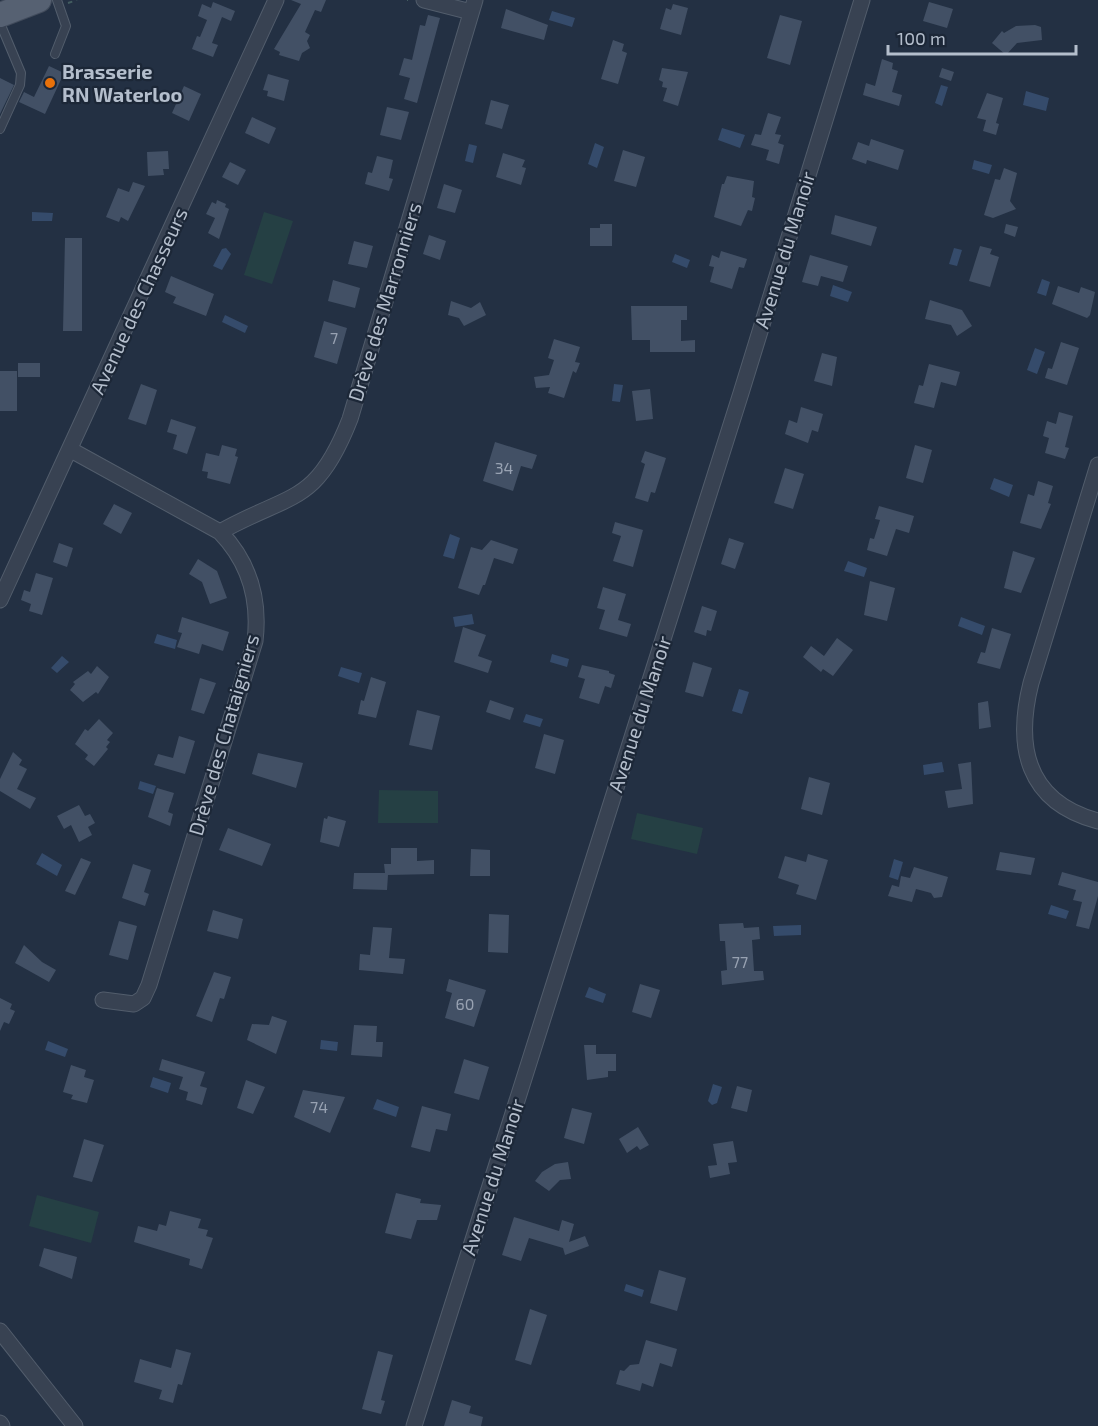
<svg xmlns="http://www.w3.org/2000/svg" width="1098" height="1426" font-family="'Exo 2',sans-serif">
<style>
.green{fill:#254044}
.water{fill:#354b6b}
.building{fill:#425065}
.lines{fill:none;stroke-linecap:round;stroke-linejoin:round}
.service-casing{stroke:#525d6c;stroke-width:10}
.minor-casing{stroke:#525d6c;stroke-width:17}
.primary-casing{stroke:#414b5b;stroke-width:26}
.path{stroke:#435d60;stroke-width:2;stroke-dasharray:4.5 4.5;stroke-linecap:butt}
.service{stroke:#384252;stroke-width:8}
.minor{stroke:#384252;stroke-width:15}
.primary{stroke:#566172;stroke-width:24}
.food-dot{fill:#e8710a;stroke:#1c2737;stroke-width:2}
.labels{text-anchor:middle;stroke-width:4.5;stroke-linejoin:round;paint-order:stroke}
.number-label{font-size:16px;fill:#98a2b2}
.poi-label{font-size:20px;font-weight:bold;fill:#b4becc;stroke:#1c2737;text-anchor:start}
.street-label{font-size:20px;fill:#b4becc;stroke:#1c2737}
</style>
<rect width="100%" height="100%" fill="#233043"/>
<path class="green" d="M264,212L293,221L272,284L244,275Z
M379,790L438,791V823H378Z
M637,813L703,828L697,854L631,839Z
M37,1195L99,1212L91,1243L29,1226Z"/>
<path class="water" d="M552,11L575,18L572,27L549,20Z
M941,85L948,87L942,106L935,103Z
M1026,91L1049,98L1046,111L1023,105Z
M722,128L745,135L740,148L718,140Z
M595,143L604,147L597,168L588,164Z
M469,144L477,146L473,163L465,161Z
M974,160L992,165L989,174L972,169Z
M32,212L53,213L52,221H32Z
M226,248L231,254L222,270L213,266L222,249Z
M954,248L962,250L957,266L949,264Z
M675,254L690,260L687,268L672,262Z
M1042,279L1050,282L1046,296L1037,293Z
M833,285L852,292L848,302L830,296Z
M225,315L248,326L245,333L222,322Z
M1035,348L1045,352L1037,374L1027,370Z
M614,384L623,385L620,402L612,401Z
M994,478L1013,485L1009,497L990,489Z
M450,534L460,538L454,559L443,556Z
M848,561L867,568L864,577L844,571Z
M472,614L474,624L455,627L453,617Z
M961,617L985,626L982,635L958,626Z
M157,634L177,640L175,649L154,643Z
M552,654L569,659L567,667L550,662Z
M62,656L69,662L57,673L51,668Z
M341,667L362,673L359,683L338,676Z
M739,689L749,692L742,714L732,711Z
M526,714L543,719L540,727L523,722Z
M942,762L944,772L924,775L923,765Z
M140,781L156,786L153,794L138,789Z
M42,853L62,865L57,876L36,864Z
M894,859L903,862L898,880L889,877Z
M1051,905L1069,911L1066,919L1048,914Z
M801,925V935L774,936L773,926Z
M589,987L606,994L603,1003L585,997Z
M321,1040L338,1042L337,1051L320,1049Z
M48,1041L68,1049L65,1057L45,1050Z
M153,1077L171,1083L168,1093L150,1087Z
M713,1084L722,1087L717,1103L712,1105L708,1101Z
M377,1099L399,1107L396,1117L373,1109Z
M626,1284L644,1290L642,1297L624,1291Z"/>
<path class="building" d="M291,0H326L321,12L315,10L305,32L310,35L307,41L310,48L302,53L299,61L279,55L280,52L274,49L301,4Z
M213,2L235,11L231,21L222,17L212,43L218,45L213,57L192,49L197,36L200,37L207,20L198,16L202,4L211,8Z
M929,2L953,9L947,28L923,21Z
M673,4L688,8L681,35L660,29L666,8L671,10Z
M506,9L548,25L544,40L501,28Z
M428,15L440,18L417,103L404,99L410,78L399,75L404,58L412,60L420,25L425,26Z
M780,15L802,21L790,65L767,58Z
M1035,25L1041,27L1042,40L1017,43L1006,55L992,43L1002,31L1004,33L1016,26Z
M613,40L624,44L622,51L627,53L618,84L601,79Z
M882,59L893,63L892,69L898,71L892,92L902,95L899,106L863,95L866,83L875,86Z
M49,66L64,73L45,114L19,102L24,92L34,97Z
M662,68L688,72L678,106L663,101L667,88L662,87L663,82L659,80Z
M942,68L954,72L951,81L939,77Z
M268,74L289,80L284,101L267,96L268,91L263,90Z
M0,78L14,85L0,114Z
M184,86L201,94L189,121L172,113Z
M987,93L1003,98L996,123L999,124L996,135L983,131L986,120L977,118Z
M491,100L509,105L502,129L485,124Z
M387,107L409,112L401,140L380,135Z
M768,113L781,117L775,134L781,135L778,143L784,145L779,164L766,160L769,150L751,145L755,134L761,135Z
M252,117L276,128L269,144L245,133Z
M871,139L904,150L898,170L867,160L866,164L852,159L858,142L869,146Z
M623,150L645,157L636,187L614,181Z
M168,151L169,169H163L164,175L148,176L147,152Z
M503,153L525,160L522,167L526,168L521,185L496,177Z
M377,156L393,160L389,178L393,179L389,191L365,184L368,172L372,173Z
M230,162L246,170L238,185L222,177Z
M1004,168L1017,173L1010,201L1016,209L993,218L984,215L995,179L1000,180Z
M727,176L754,181L752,197L755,198L752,211L748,210L741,226L714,217L722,184H724Z
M133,182L145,186L128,221L121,217L119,222L106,217L118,188L129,192Z
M444,184L462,190L455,213L437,208Z
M217,200L226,204L225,207L229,209L219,239L208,233L215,218L206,214L212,202L216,204Z
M835,215L877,227L871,246L831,234Z
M600,224H612V246H590V228H600Z
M1006,224L1018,227L1015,237L1004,233Z
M429,235L446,241L440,260L423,254Z
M65,238H82V331H63Z
M354,241L373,246L367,268L348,264Z
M980,246L992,249L990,254L999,257L990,287L969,281Z
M721,251L747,259L744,268L739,267L732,289L710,282L714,267L709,266L712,255L719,258Z
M810,255L848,266L843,282L821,276L818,286L802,282Z
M171,276L214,294L206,316L173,303L176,297L165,292Z
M333,280L360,288L355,308L328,301Z
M1058,286L1079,293L1081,287L1095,292L1090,315L1087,318L1052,304Z
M930,300L962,310L972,326L957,336L951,325L925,319Z
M451,301L471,308L480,302L486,315L464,326L459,318L448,315Z
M631,306H687V320H681V341L695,340V352H650V340H632Z
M324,321L347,328L337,364L314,357Z
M554,339L580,347L575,362L580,363L576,373L573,371L564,398L548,393L550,387L536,388L534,377L549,375L554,360L548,358Z
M1061,342L1079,348L1067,385L1045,378L1048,368L1052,369Z
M822,353L837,357L832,386L814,381Z
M18,363H40V377H18Z
M929,364L960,372L956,386L941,382L934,408L914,403L919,385L923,386Z
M0,371H17V411H0Z
M141,384L157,390L146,425L128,419Z
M650,389L653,419L636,421L632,391Z
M801,407L823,414L818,432L812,430L808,443L785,434L789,420L797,423Z
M1059,412L1073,416L1065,447L1069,448L1065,459L1045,453L1049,438L1043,436L1047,421L1056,424Z
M171,419L196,427L187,454L173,449L177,435L167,432Z
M495,442L537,455L532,469L521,466L513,491L483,481Z
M222,445L237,449L235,456L238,457L230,484L207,478L208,472L202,471L206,453L219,456Z
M915,445L932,450L923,483L906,478Z
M645,451L666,458L655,493L651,492L648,502L635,498L645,464L641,462Z
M785,468L804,474L793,509L774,503Z
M1038,481L1053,486L1048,503L1051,504L1041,529L1020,523L1028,494L1034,496Z
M114,504L132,513L121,534L103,524Z
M879,506L914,516L909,533L896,529L887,556L867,550L870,538L874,539L880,520L875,519Z
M615,522L643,530L633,567L613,561L621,536L612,533Z
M729,538L744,543L735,569L721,564Z
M491,540L518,549L513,564L494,558L485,585H483L479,595L458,588L471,547L482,550Z
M59,543L73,548L67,567L53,562Z
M1013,551L1035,558L1021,593L1004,588Z
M198,559L217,571L227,598L210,604L202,582L189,574Z
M36,573L53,578L42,615L29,611L31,604L21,600L24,590L30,592Z
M870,581L895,588L887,621L864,615Z
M603,587L626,594L618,620L631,624L627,637L599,629L605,610L597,608Z
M702,606L717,611L711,631L707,630L706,636L694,632Z
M182,617L229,632L223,651L202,644L199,654L177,647L182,633L178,632Z
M463,627L486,635L478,656L492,661L488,673L454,662Z
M992,628L1011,634L1000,669L977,663L981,652L985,653Z
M837,638L853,650L833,676L823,669L821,672L803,657L811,646L824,656Z
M693,662L712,668L703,697L685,692Z
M582,665L609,671V673L615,675L611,688L605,686L599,704L579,698L585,679L578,677Z
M97,666L109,677L98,694L96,692L83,702L70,690L75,684L73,682L88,671L91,674Z
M371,677L386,682L376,718L358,714L361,700L364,701Z
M200,678L216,683L204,714L191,710Z
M490,700L514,708L510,720L486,712Z
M988,701L991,727L979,729L978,703Z
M417,710L440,716L432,750L409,745Z
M99,719L113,733L107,740L110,742L106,747L108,749L94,766L85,759L88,755L75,744L85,729L88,731Z
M544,734L564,740L555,774L535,768Z
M179,736L195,741L185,774L154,765L158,754L173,758Z
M13,752L22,760L19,765L27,769L17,789L36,798L30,809L0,791V779Z
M258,753L303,763L296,788L252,774Z
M971,762L973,804L948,808L945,791L962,789L958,764Z
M809,777L830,783L822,815L801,809Z
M157,788L174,793L168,812L173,814L170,826L148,817Z
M79,805L85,816L90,814L95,823L88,827L92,835L79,842L71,825L64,829L57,816Z
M328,816L346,821L339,847L320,842L324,818L327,819Z
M228,828L271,844L262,866L219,850Z
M391,848H417V861L434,860V874L388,875L387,890L353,889L354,873H385L384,864H391Z
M471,849L490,850V876H470Z
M1000,852L1035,858L1031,875L996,870Z
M808,854L828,860L816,900L796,894L799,885L778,878L785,856L806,862Z
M81,858L91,862L75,895L65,891Z
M133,864L151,870L144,892L149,894L145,906L122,898Z
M914,867L948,877L942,897L934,898L931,893L916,889L912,902L888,896L892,885L899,887L901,876L910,878Z
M1062,872L1098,882V896L1089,929L1076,926L1082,902L1073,900L1076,890L1058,885Z
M213,910L243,919L238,939L207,931Z
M489,914L509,915L508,953L488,952Z
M119,921L137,926L128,960L109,955Z
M743,923L744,928L759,927L760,939L752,940L754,971H763L764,980L722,985L721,971L727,970L725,941H720L719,924Z
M373,927L392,928L389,958L405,959L403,974L359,970L360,954L370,955Z
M24,945L42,962L56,970L49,982L15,963Z
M214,972L231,977L224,999L220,998L212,1022L196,1016Z
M449,979L486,990L474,1027L445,1018L452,993L446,991Z
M640,984L660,990L651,1018L632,1012Z
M0,998L12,1004L10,1009L15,1011L9,1024L4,1022L0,1031Z
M272,1016L287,1021L276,1054L247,1040L252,1024L269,1025Z
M354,1025L377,1026L376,1042H383L382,1057L351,1055Z
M584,1045H596V1054H616V1071H608V1077L587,1080Z
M162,1059L205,1072L200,1086L207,1088L202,1105L186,1100L188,1092L179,1089L183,1077L159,1070Z
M464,1059L489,1067L479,1100L454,1093Z
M71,1065L86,1070L84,1077L94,1080L87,1103L71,1099L73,1095L63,1092Z
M246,1080L265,1087L253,1114L237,1108Z
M737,1086L752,1090L747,1112L731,1108Z
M303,1090L345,1097L330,1133L294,1117Z
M422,1106L451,1114L447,1131L436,1129L430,1152L411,1147Z
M572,1108L592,1113L584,1144L564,1138Z
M638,1127L649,1145L640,1150L637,1146L627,1153L619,1139Z
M84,1139L104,1145L92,1182L73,1177Z
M733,1141L737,1162L728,1163L730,1174L710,1178L708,1166L717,1165L713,1144Z
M568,1162L571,1179L560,1180L549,1191L535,1181L542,1172L555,1164Z
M396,1193L421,1199L420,1203L441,1205L437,1220H417L411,1239L385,1233Z
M170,1211L201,1219L198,1228L208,1230L206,1236L213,1238L202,1269L189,1265L190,1259L134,1242L138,1226L157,1231L159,1224L166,1226Z
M514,1217L559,1231L562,1220L574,1224L569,1242L585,1236L589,1246L565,1255L563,1248L529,1238L521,1261L502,1255Z
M44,1248L77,1257L72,1279L39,1266Z
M659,1270L686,1278L677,1311L650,1303Z
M530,1309L547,1315L531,1365L515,1360Z
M646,1340L677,1349L672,1367L660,1363L653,1387L642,1383L640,1391L616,1384L620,1370L624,1371L630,1365L639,1364Z
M176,1349L191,1353L182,1385L178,1384L173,1403L159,1399L162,1390L134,1382L140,1359L171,1368Z
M378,1351L393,1355L381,1400L385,1401L381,1414L362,1409Z
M452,1400L471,1406L469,1413L483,1417L481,1426H444Z"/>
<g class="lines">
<defs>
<path id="service" d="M0,23L21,73L20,85L0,129
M55,54L66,26L57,0"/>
<path id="minor" d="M424,0L471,12
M71,450L220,532C250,563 260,599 255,641L149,985L143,998L134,1004L103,1000
M1098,465L1031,683C1015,746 1026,802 1098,821
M220,532C291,492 316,506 350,419L475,0
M0,600L276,0
M0,1331L75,1426
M0,1423L2,1426
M414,1426L741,393L862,0"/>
<path id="primary" d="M0,15L39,0"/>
</defs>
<use href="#service" class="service-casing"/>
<use href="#minor" class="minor-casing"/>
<use href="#primary" class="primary-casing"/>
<path class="path" d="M407,0H408
M68,3L77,0"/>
<use href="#service" class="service"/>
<use href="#minor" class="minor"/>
<use href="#primary" class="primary"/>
</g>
<circle class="food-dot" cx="50" cy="83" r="6"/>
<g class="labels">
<g class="number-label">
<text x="334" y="344">7</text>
<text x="504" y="474">34</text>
<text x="740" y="968">77</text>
<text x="465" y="1010">60</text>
<text x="319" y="1113">74</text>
</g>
<g class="poi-label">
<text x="62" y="79">Brasserie<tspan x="62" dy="23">RN Waterloo</tspan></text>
</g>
<g class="street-label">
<text transform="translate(785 250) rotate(-73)" y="7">Avenue du Manoir</text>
<text transform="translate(139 301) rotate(-65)" y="7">Avenue des Chasseurs</text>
<text transform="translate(385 302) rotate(-73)" y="7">Drève des Marronniers</text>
<text transform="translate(640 714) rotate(-72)" y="7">Avenue du Manoir</text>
<text transform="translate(224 735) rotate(-74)" y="7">Drève des Chataigniers</text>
<text transform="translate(493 1177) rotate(-72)" y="7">Avenue du Manoir</text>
</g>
</g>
<path d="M888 45v9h188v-9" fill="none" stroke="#b4becc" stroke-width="3"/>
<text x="897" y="45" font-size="18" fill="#b4becc" stroke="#1c2737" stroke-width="4.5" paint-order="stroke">100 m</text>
</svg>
